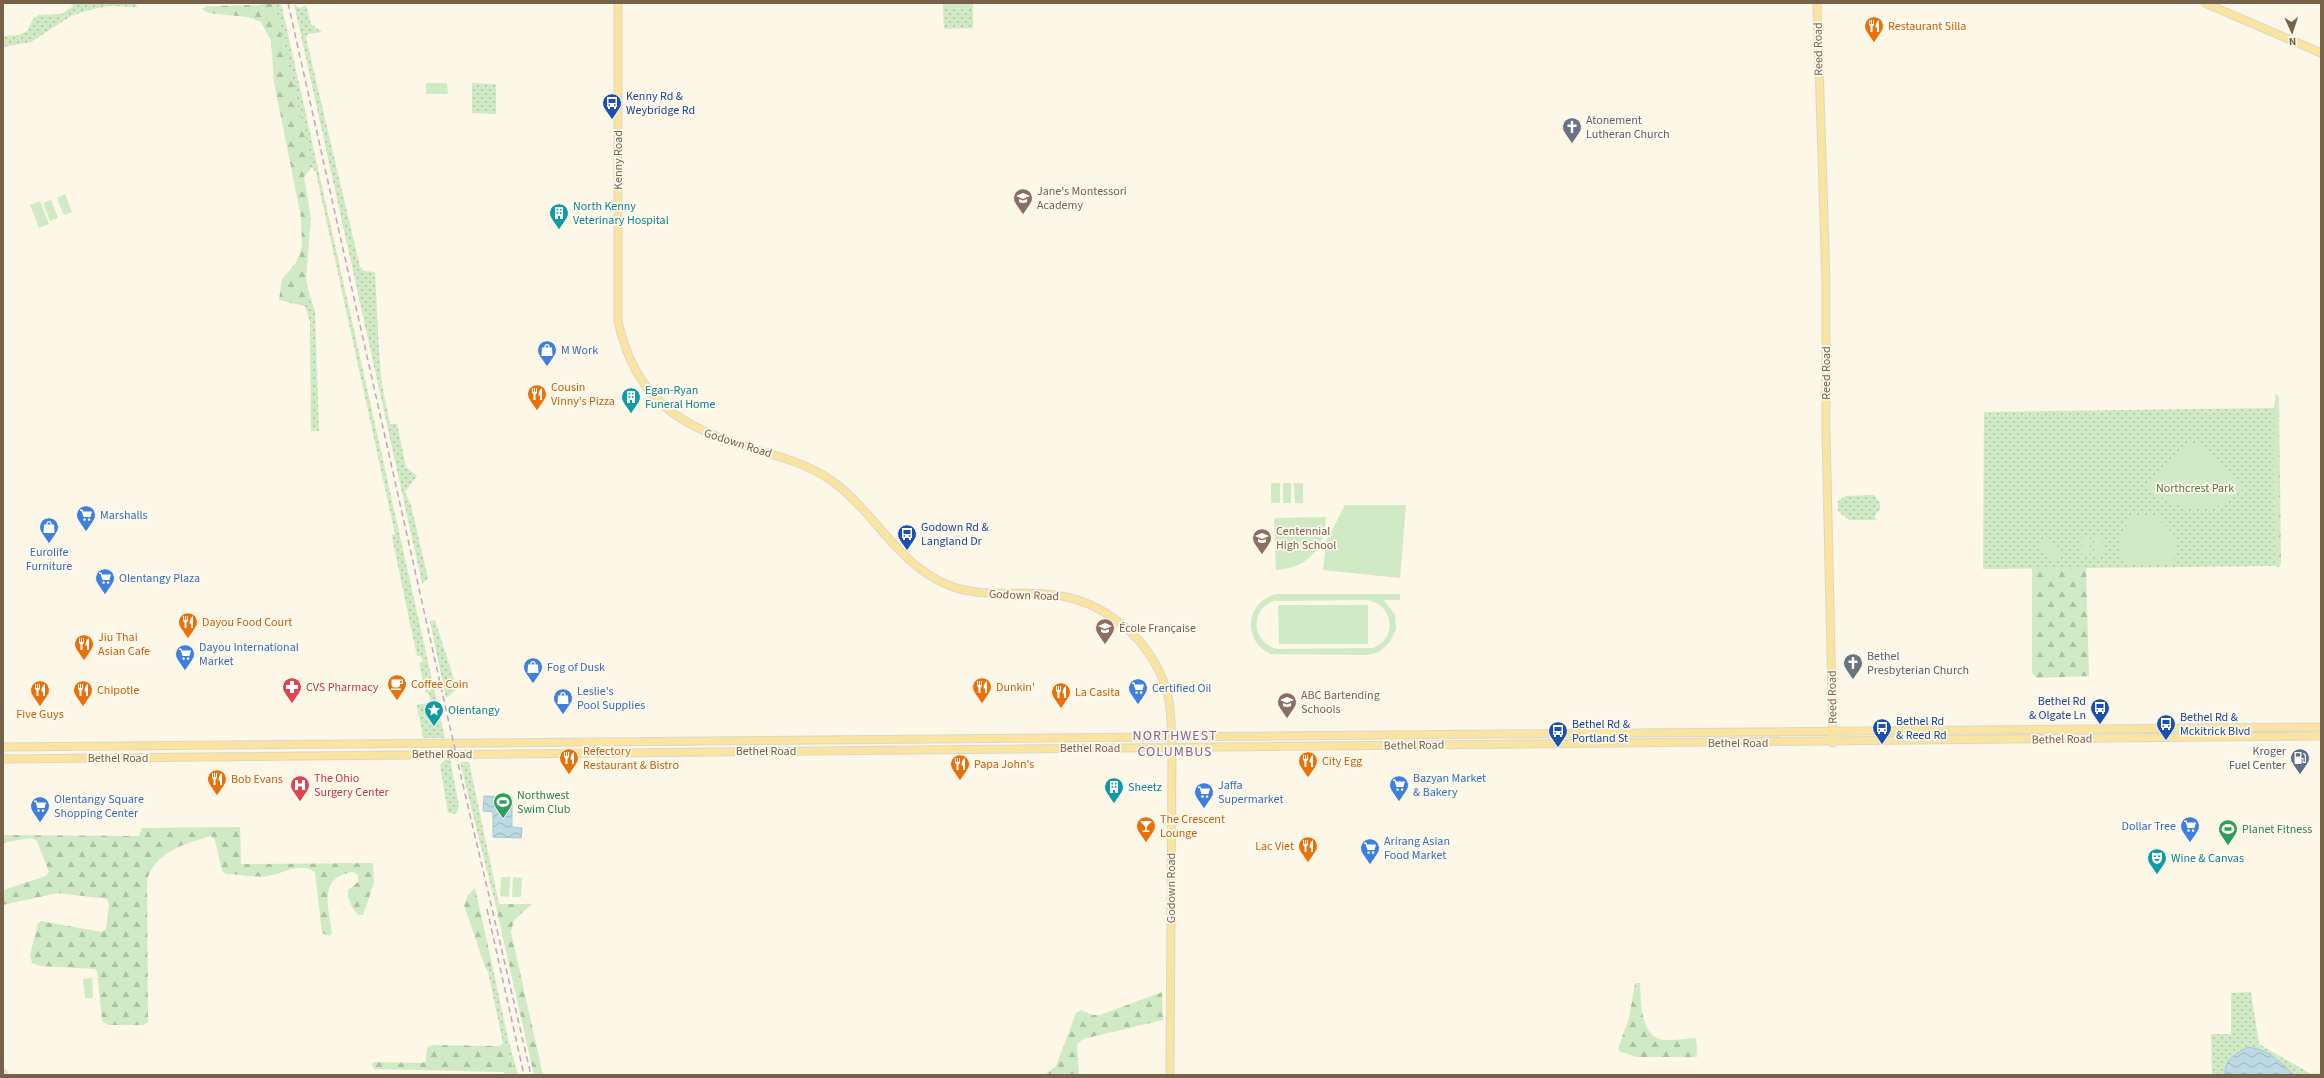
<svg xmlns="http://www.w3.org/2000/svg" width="2324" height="1078" font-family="'Source Sans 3',sans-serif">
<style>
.grass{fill:url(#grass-dots)}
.forest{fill:url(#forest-firs)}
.pitch{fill:#cfeac5;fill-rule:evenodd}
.water{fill:url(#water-waves);stroke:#a1c7d8}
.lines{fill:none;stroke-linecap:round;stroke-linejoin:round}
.major-casing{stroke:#dbd6d0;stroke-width:9}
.major{stroke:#fae5a0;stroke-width:7}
.rail{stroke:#bca5c6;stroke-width:1.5;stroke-dasharray:6 4;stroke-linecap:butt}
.labels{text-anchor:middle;stroke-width:3.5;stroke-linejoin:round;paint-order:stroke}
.food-label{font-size:12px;fill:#c56008;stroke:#fffaed;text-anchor:start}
.street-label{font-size:12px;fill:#76614b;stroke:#fffaed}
.transit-label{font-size:12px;fill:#164399;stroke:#fffaed;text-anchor:start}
.worship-label{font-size:12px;fill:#5b616d;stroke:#fffaed;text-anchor:start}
.education-label{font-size:12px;fill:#785e54;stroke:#fffaed;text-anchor:start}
.culture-label{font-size:12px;fill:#0d838f;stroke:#fffaed;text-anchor:start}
.shop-label{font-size:12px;fill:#366cbe;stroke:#fffaed;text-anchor:start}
.park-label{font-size:12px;fill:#4c7b43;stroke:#fffaed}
.health-label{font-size:12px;fill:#be3a42;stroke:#fffaed;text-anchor:start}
.service-label{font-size:12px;fill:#4e5e75;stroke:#fffaed;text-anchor:end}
.leisure-label{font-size:12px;fill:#27864d;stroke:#fffaed;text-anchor:start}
.quarter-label{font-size:14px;letter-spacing:1px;fill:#896392;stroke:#fffaed}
</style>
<defs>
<pattern id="grass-dots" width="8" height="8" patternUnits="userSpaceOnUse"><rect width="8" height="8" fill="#cfeac5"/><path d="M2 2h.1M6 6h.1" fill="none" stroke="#adc1a2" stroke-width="1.8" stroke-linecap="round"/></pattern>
<pattern id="forest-firs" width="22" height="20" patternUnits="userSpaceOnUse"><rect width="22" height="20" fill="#cfeac5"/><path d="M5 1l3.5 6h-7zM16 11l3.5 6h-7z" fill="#adc1a2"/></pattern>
<pattern id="water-waves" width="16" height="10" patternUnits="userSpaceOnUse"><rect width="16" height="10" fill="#bbdae6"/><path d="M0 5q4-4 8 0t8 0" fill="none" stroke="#9db4bc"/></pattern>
</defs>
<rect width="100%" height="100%" fill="#fcf7e7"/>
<path class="grass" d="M71,3H136L137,7L109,6L89,10L71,16L31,42L3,47V36L19,35L27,31L33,19L39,15L62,14L73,6Z
M274,3H281L445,738H423L417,705L431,702L429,694L426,693L419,663L423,662L421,656H417L393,542L392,535L395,534L316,173L312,167Z
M294,4L300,8L306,5L311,24L322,32L308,34L306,38L360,267L364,271L375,272L379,350L382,385L390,424H397L406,467L417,476L405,492L411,505L428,579L422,583Z
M973,8V28L944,29L943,9Z
M472,83L496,84V114L472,113Z
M309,293L315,312L319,431H311L310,322L305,306Z
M2274,408L2275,566L1983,569L1984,412Z
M1874,495L1880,503V509L1874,516L1877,520H1849L1838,511V501L1846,496Z
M435,620L457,689L446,698L430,621Z
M450,759L459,806L456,814L448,813L440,765L445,760Z
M460,762H469L499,904L496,907Z
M484,964L490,967L492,964L508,1039L518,1075H514L507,1046L503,1043L488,972Z
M2251,992L2259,1044L2311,1074L2321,1073V1075H2294L2277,1058L2225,1066V1075H2212L2211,1034H2231V993Z"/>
<path class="forest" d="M262,3H274L312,167L304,177L311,218L306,279L309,293L305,306L279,300L282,279L295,264L300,254L302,244L301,217L274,82L271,41L261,22L248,17L208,13L202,9L207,6L261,5Z
M2276,393L2279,397L2281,563L2279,568L2275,566L2274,408Z
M2032,568H2086L2089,676L2037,678L2032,673Z
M240,827L241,864L373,863L374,883L363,915H358C351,907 348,900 348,890L358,882V875L353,872C317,877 329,908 332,934L329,936L322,933L315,872C301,861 281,874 267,876C254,878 239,874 226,874L222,871L215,840L211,836C184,844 156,851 147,880L148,1022L144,1025H108L102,1021L97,971L95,969L40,966L32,963L30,955L38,923L41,921L101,932L106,929L109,904L107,899L58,893L3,905V890L46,876L49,872L37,841L30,838L3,843V835L139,836L142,828Z
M475,888L492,964L490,967L484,964L464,905L468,895Z
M499,904H532L514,920L511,932L543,1075H534L496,907Z
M1635,983H1640C1641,1000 1640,1032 1659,1039C1669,1042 1686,1038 1696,1038L1697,1057H1636L1619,1051V1046L1629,1018Z
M1162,992L1163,1020L1083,1039L1077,1044L1079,1075H1044L1056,1066L1076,1013L1081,1010L1092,1015H1100Z
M503,1043L507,1046L514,1075H507L503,1072L374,1069L372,1065L373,1062L422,1063L426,1061L427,1047L433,1045L500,1046Z"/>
<path class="pitch" d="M943,3H973V8L943,9Z
M426,83H447L448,94H426Z
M65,194L72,212L64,215L57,198Z
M51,200L58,218L50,221L43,203Z
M40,201L49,224L39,228L30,205Z
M2190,444H2197L2243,489L2221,506L2186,509L2154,494L2145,487Z
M1271,483H1280V503H1271Z
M1291,483V503H1283V483Z
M1294,483H1303V503H1295Z
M1345,505H1406L1400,578L1323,570L1326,542Z
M2132,516L2158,517L2177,538L2173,564L2128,565L2121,559L2120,536Z
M1326,517C1325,548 1308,568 1276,570L1274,520L1275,518Z
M2082,537H2090V556H2082Z
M2094,537H2102L2103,556H2094Z
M2045,539L2062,550L2055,561L2039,550Z
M1276,594H1400V600H1384L1395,615L1396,629L1390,642L1379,652L1366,655L1271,654C1242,642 1245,602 1276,594ZM1365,600C1393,602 1399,638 1373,648L1277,649C1252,643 1249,611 1273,601Z
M1278,605H1368V644H1279Z
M501,877H510L509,897L500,896Z
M513,877L522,878L521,897H512Z
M92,978L93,998H85L83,979Z"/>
<path class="water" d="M484,796L512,797V827L522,828L521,838L493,837V812L483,811Z
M2248,1047C2269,1050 2280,1061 2294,1075H2225C2224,1059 2236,1054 2248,1047Z"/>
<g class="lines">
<defs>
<path id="major" d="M618,3V321C635,400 681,428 754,449C781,457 808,464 832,481C874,511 898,565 948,585C979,598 1013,591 1046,594C1103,598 1154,640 1168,696C1172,713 1171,731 1172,749L1170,1075
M1817,3L1826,281V431L1833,743
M2205,3L2321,53
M3,747L2321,727
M3,759L2321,736
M3,1073V1075"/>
</defs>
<use href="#major" class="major-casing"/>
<use href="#major" class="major"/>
<path class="rail" d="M288,3L460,772L531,1075
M487,909L524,1075"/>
</g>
<defs>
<symbol id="restaurant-pin" viewBox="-11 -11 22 30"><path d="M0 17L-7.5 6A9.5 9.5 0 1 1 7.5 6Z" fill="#e8710a" stroke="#fffaed"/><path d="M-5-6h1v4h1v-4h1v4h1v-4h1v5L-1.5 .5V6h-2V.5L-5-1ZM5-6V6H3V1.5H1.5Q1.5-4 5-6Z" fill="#fff"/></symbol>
<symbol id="bus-pin" viewBox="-11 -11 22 30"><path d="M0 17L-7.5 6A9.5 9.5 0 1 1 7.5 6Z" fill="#1a4fb4" stroke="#fffaed"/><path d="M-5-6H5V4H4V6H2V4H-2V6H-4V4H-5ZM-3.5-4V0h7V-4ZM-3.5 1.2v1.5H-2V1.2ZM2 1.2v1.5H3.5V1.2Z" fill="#fff"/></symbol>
<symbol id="church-pin" viewBox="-11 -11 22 30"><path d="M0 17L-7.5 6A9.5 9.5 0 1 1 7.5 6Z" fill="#6b7280" stroke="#fffaed"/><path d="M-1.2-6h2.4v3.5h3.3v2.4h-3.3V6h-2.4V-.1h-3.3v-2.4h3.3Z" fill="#fff"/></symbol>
<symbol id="school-pin" viewBox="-11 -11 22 30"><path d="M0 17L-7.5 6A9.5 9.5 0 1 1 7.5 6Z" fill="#8d6e63" stroke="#fffaed"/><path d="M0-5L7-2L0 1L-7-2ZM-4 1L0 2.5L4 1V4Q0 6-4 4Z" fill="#fff"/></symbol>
<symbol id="building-pin" viewBox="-11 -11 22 30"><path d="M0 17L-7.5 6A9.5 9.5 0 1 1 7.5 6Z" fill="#0f9aa8" stroke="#fffaed"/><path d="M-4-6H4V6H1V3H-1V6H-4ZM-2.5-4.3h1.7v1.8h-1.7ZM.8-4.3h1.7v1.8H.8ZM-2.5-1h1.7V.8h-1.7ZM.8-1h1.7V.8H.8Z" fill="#fff"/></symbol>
<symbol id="shop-pin" viewBox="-11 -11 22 30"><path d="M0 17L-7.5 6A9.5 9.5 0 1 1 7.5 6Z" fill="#3f7fe0" stroke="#fffaed"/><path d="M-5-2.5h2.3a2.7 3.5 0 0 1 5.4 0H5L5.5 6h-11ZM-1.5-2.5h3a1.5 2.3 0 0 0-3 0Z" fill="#fff"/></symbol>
<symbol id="supermarket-pin" viewBox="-11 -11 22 30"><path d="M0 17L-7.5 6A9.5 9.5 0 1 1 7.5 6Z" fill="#3f7fe0" stroke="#fffaed"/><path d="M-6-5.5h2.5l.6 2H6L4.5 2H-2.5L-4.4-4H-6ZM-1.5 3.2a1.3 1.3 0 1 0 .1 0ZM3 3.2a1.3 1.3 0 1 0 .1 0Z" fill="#fff"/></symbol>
<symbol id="cafe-pin" viewBox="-11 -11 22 30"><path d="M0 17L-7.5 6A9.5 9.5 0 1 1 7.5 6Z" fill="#e8710a" stroke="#fffaed"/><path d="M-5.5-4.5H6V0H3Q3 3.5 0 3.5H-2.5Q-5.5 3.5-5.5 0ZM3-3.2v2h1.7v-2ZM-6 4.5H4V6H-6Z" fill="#fff"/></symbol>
<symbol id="pharmacy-pin" viewBox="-11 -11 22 30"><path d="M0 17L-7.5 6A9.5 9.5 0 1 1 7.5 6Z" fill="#e0444e" stroke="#fffaed"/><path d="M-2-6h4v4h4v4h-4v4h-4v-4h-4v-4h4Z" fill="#fff"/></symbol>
<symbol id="sight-pin" viewBox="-11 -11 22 30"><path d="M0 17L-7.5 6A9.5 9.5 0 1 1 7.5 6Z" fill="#0f9aa8" stroke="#fffaed"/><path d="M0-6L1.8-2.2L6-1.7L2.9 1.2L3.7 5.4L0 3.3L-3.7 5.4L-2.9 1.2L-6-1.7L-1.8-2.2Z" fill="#fff"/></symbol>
<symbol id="fuel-pin" viewBox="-11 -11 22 30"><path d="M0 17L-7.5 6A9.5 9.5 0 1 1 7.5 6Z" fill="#5c6f8a" stroke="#fffaed"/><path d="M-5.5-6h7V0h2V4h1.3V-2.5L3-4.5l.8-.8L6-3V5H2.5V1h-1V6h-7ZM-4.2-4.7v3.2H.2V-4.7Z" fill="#fff"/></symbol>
<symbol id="hospital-pin" viewBox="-11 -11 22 30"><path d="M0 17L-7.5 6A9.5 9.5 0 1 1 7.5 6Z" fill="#e0444e" stroke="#fffaed"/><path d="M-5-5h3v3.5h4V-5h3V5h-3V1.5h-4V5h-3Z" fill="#fff"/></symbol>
<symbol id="stadium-pin" viewBox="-11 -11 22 30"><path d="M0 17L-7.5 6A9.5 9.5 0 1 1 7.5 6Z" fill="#2e9e5b" stroke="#fffaed"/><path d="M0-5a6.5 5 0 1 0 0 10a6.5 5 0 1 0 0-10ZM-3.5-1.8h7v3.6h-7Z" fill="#fff"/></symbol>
<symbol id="bar-pin" viewBox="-11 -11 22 30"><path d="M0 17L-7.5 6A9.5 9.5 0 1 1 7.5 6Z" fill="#e8710a" stroke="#fffaed"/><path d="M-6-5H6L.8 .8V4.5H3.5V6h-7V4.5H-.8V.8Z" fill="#fff"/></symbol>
<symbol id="theatre-pin" viewBox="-11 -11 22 30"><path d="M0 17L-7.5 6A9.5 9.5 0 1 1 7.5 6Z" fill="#0f9aa8" stroke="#fffaed"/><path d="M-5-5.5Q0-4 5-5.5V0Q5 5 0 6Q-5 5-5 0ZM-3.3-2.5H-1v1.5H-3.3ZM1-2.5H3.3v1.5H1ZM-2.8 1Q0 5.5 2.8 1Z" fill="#fff"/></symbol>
</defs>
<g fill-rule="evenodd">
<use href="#restaurant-pin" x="1863" y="15" width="22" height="30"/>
<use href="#bus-pin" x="601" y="92" width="22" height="30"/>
<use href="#church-pin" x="1561" y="116" width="22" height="30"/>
<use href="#school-pin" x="1012" y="187" width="22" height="30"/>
<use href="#building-pin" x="548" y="202" width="22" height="30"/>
<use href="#shop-pin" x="536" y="339" width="22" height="30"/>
<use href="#restaurant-pin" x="526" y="383" width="22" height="30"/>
<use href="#building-pin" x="620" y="386" width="22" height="30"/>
<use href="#supermarket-pin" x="75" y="504" width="22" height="30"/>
<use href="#shop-pin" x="38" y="516" width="22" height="30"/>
<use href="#bus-pin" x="896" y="523" width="22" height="30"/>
<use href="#school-pin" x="1251" y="527" width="22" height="30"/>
<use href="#supermarket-pin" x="94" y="567" width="22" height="30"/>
<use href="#restaurant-pin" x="177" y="611" width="22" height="30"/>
<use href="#school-pin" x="1094" y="617" width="22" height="30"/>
<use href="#restaurant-pin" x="73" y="633" width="22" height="30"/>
<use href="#supermarket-pin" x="174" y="643" width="22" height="30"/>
<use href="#church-pin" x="1842" y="652" width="22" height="30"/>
<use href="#shop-pin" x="522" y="656" width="22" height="30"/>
<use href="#cafe-pin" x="386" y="673" width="22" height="30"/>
<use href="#pharmacy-pin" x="281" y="676" width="22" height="30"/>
<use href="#restaurant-pin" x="971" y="676" width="22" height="30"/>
<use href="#supermarket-pin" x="1127" y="677" width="22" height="30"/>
<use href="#restaurant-pin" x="29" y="679" width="22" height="30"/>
<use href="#restaurant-pin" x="72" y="679" width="22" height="30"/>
<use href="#restaurant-pin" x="1050" y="681" width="22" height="30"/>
<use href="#shop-pin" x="552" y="687" width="22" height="30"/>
<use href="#school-pin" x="1276" y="691" width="22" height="30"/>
<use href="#bus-pin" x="2089" y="697" width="22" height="30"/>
<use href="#sight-pin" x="423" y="699" width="22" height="30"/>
<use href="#bus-pin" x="2155" y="713" width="22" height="30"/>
<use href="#bus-pin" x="1871" y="717" width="22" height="30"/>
<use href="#bus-pin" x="1547" y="720" width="22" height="30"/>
<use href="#restaurant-pin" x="558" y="747" width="22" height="30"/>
<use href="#fuel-pin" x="2289" y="747" width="22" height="30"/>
<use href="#restaurant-pin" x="1297" y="750" width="22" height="30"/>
<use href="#restaurant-pin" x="949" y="753" width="22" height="30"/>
<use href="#restaurant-pin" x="206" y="768" width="22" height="30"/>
<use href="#hospital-pin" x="289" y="774" width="22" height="30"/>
<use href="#supermarket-pin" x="1388" y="774" width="22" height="30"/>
<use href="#building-pin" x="1103" y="776" width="22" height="30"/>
<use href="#supermarket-pin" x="1193" y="781" width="22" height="30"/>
<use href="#stadium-pin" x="492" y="791" width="22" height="30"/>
<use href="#supermarket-pin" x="29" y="795" width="22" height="30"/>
<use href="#bar-pin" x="1135" y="815" width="22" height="30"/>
<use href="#supermarket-pin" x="2179" y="815" width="22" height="30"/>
<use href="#stadium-pin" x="2217" y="818" width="22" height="30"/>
<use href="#restaurant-pin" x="1297" y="835" width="22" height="30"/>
<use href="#supermarket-pin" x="1359" y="837" width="22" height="30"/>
<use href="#theatre-pin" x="2146" y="847" width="22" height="30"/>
</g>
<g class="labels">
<g class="food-label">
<text x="1888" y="30">Restaurant Silla</text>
<text x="551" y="391">Cousin<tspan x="551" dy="14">Vinny's Pizza</tspan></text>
<text x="202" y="626">Dayou Food Court</text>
<text x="98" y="641">Jiu Thai<tspan x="98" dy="14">Asian Cafe</tspan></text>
<text x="411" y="688">Coffee Coin</text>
<text x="996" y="691">Dunkin'</text>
<text x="97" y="694">Chipotle</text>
<text x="1075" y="696">La Casita</text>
<text x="40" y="718" text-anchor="middle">Five Guys</text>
<text x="583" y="755">Refectory<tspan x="583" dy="14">Restaurant &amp; Bistro</tspan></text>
<text x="1322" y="765">City Egg</text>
<text x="974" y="768">Papa John's</text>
<text x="231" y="783">Bob Evans</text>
<text x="1160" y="823">The Crescent<tspan x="1160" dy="14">Lounge</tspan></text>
<text x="1294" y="850" text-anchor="end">Lac Viet</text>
</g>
<g class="street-label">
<text transform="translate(1818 49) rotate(-91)" y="4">Reed Road</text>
<text transform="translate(618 160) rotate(-90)" y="4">Kenny Road</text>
<text transform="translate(1826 373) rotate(-90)" y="4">Reed Road</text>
<text transform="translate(738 443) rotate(18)" y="4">Godown Road</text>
<text transform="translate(1024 595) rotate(2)" y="4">Godown Road</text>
<text transform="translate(1832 697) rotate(-91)" y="4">Reed Road</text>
<text transform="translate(2062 739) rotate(-1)" y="4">Bethel Road</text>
<text x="1738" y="747">Bethel Road</text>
<text transform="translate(1414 745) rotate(-1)" y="4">Bethel Road</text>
<text x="1090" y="752">Bethel Road</text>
<text x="766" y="755">Bethel Road</text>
<text x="442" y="758">Bethel Road</text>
<text x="118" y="762">Bethel Road</text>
<text transform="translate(1171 888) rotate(-90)" y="4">Godown Road</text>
</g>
<g class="transit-label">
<text x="626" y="100">Kenny Rd &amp;<tspan x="626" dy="14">Weybridge Rd</tspan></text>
<text x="921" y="531">Godown Rd &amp;<tspan x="921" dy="14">Langland Dr</tspan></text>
<text x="2086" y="705" text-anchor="end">Bethel Rd<tspan x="2086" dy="14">&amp; Olgate Ln</tspan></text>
<text x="2180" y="721">Bethel Rd &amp;<tspan x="2180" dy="14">Mckitrick Blvd</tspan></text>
<text x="1896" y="725">Bethel Rd<tspan x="1896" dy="14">&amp; Reed Rd</tspan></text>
<text x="1572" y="728">Bethel Rd &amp;<tspan x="1572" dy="14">Portland St</tspan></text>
</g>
<g class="worship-label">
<text x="1586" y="124">Atonement<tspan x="1586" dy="14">Lutheran Church</tspan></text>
<text x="1867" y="660">Bethel<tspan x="1867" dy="14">Presbyterian Church</tspan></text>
</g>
<g class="education-label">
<text x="1037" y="195">Jane's Montessori<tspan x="1037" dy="14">Academy</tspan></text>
<text x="1276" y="535">Centennial<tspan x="1276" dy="14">High School</tspan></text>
<text x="1119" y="632">École Française</text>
<text x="1301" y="699">ABC Bartending<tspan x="1301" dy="14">Schools</tspan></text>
</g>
<g class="culture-label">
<text x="573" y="210">North Kenny<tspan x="573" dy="14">Veterinary Hospital</tspan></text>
<text x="645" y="394">Egan-Ryan<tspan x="645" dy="14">Funeral Home</tspan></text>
<text x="448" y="714">Olentangy</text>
<text x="1128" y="791">Sheetz</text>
<text x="2171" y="862">Wine &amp; Canvas</text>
</g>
<g class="shop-label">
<text x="561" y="354">M Work</text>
<text x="100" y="519">Marshalls</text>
<text x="49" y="556" text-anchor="middle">Eurolife<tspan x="49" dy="14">Furniture</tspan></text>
<text x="119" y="582">Olentangy Plaza</text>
<text x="199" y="651">Dayou International<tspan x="199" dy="14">Market</tspan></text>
<text x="547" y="671">Fog of Dusk</text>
<text x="1152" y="692">Certified Oil</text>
<text x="577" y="695">Leslie's<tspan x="577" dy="14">Pool Supplies</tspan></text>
<text x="1413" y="782">Bazyan Market<tspan x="1413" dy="14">&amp; Bakery</tspan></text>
<text x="1218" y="789">Jaffa<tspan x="1218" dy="14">Supermarket</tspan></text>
<text x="54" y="803">Olentangy Square<tspan x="54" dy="14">Shopping Center</tspan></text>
<text x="2176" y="830" text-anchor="end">Dollar Tree</text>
<text x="1384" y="845">Arirang Asian<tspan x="1384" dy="14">Food Market</tspan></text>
</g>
<g class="park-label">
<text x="2195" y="492">Northcrest Park</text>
</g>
<g class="health-label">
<text x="306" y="691">CVS Pharmacy</text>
<text x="314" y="782">The Ohio<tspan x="314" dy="14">Surgery Center</tspan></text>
</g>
<g class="service-label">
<text x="2286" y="755">Kroger<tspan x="2286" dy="14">Fuel Center</tspan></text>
</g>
<g class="leisure-label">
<text x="517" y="799">Northwest<tspan x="517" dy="14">Swim Club</tspan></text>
<text x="2242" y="833">Planet Fitness</text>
</g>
<g class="quarter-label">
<text x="1175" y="740">NORTHWEST<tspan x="1175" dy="16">COLUMBUS</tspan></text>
</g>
</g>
<rect width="2324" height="1078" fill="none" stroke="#76614b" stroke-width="8"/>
<g transform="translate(2292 32) rotate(177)" stroke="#fffaed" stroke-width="3" paint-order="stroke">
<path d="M0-3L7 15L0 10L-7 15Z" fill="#76614b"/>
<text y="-6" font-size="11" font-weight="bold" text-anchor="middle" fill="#76614b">N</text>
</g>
</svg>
